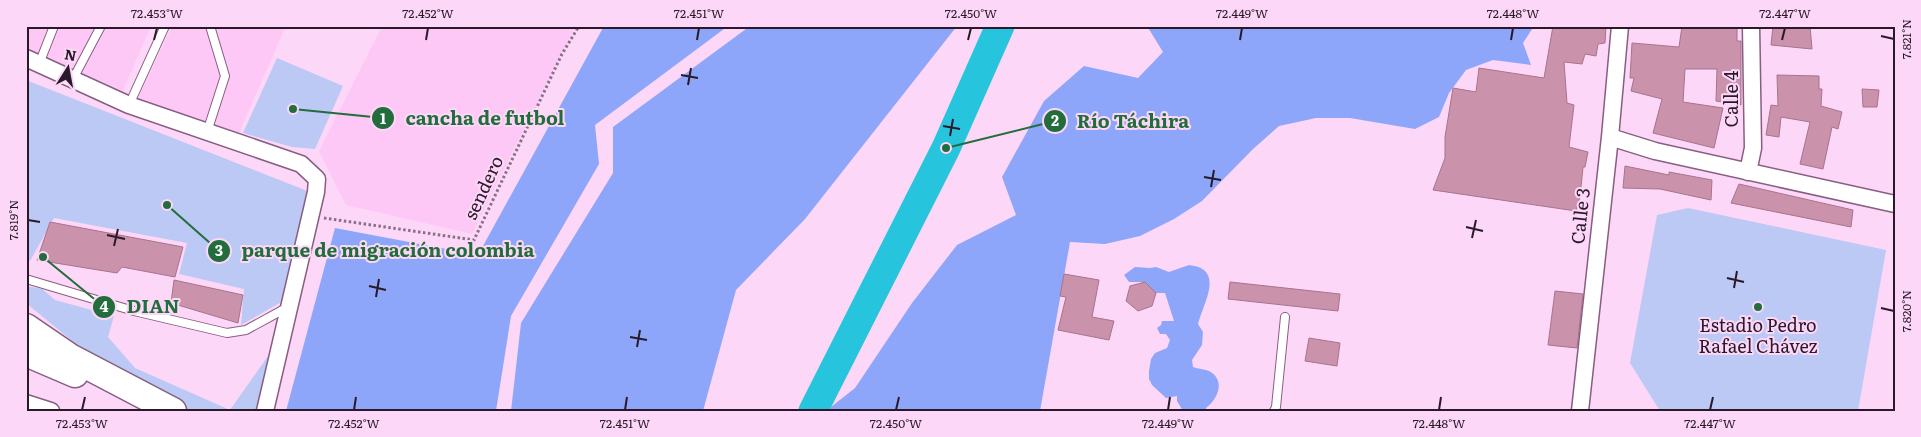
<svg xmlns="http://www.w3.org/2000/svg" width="1921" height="437" font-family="Literata,serif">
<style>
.built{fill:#fdc8f6}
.green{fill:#bbc9f4}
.forest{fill:#8ea6fa}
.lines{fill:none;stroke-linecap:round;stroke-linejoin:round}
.river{stroke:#27c5dd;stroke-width:29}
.building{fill:#ca92ab;stroke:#a9738b}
.service-casing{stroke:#875e82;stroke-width:10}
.minor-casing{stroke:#875e82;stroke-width:19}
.trunk-casing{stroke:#875e82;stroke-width:29}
.path{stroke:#8a7087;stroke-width:3;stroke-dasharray:2.5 2.5;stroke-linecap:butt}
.service{stroke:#fff;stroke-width:8}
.minor{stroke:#fff;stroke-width:16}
.trunk{stroke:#fff;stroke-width:26}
.ticks{fill:none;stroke:#2a1928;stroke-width:2}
.poi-dot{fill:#226d3b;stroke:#fdd7f8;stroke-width:2}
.labels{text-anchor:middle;stroke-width:4;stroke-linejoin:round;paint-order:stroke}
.street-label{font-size:18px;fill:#2a1928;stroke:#fdd7f8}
.poi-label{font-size:18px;fill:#2a1928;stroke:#fdd7f8}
.leader{fill:none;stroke:#226d3b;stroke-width:2}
.callout-dot{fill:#226d3b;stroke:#fdd7f8;stroke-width:2}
.mark-label{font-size:15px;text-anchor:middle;font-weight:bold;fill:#fff}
.callout-label{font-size:19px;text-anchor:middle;font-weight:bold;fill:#226d3b;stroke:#fdd7f8;stroke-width:4;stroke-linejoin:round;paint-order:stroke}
.neatline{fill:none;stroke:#2a1928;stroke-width:2}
.ticks-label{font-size:12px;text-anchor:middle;fill:#2a1928}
</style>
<rect width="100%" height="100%" fill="#fdd7f8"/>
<path class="built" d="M26,26H151L123,91L26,48Z
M172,26H286L238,135L137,101Z
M382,26H575L472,234L346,205L319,151Z"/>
<path class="green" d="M277,58L343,86L315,149L292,147L243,133Z
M26,80L310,192L285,300L241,325L244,289L179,274L187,243L54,218L30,261L26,258Z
M1688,208L1886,250L1858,411H1660L1630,363L1657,215Z
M26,286L42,289L55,300L114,316L108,337L135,368L230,410L273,349L260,411H191L157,395L82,349L26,303Z"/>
<path class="forest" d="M604,26H728L595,125L599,164L511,316L496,411H286L335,228L478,255Z
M750,26H957L805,219L736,290L703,411H511L521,323L613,173V127Z
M1147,26H1534L1523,43L1531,65L1493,60L1466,70L1449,93L1439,117L1415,129L1350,118H1316L1279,126L1253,149L1202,201L1174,219L1140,236L1105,244L1070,242L1040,411H826L855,388L912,303L957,245L1016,215L1002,177L1044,101L1084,66L1138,78L1163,52Z
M1189,265C1226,269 1203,303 1198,324L1203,332L1202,345L1192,360L1193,367C1198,369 1204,369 1209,371C1226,380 1218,399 1206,408V411H1183L1177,401V396L1166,398L1152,385L1149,379V371L1151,359L1155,353L1167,348L1170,340L1166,334H1160L1157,328L1161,325L1162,321H1174L1165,293H1156L1145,282H1129L1124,275L1135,267L1150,268L1156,267L1169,272Z"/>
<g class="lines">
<path class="river" d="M813,411L946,148L1000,26"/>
</g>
<path class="building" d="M1553,26H1606L1605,43L1598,44L1596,56L1585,54L1582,64L1564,62L1567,103L1574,105L1569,147L1588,152L1585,167H1583L1580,197L1576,211L1433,190L1445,158V137L1453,88L1476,92L1479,68L1544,78Z
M1682,26H1737V41H1741V105L1716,101L1717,69H1685L1683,102L1723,108L1714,148L1653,133L1662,99L1631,91L1634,78H1630L1632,43L1679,47Z
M1773,26H1810L1812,49L1771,45Z
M1777,75L1819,76V89H1822L1821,106L1842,112L1838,129L1832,127L1823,169L1800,164L1810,122L1781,117L1779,137L1766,135L1771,105L1778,106Z
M1862,89L1879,90L1877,107H1863Z
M1625,166L1669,175V172L1712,180L1711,200L1660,189L1623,188Z
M1739,184L1853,210L1851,227L1731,203Z
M50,222L183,247L175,277L122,267L117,273L37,260Z
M1064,274L1099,280L1092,317L1114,321L1109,340L1058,330L1066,297L1060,296Z
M174,280L243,295L238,323L171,303Z
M1145,282L1156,293L1152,306L1138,311L1126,301L1130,286Z
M1230,282L1340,294L1338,311L1228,299Z
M1555,291L1583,294L1577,348L1548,345Z
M1309,338L1340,343L1337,366L1305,361Z"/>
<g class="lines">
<defs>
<path id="service" d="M39,64L54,26
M73,79L101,26
M129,105L165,26
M207,132L225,76L210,26
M26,279L134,311L227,333L246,330L288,307
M1274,411L1276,407L1285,317"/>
<path id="minor" d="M26,58L129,105L301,164L317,179L316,192L265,411
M1610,137L1655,151L1895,204
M1748,172L1753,148L1751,26
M26,403L51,411
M1580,411L1610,137L1620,26"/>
<path id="trunk" d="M26,327L70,357L173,411
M26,353L75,374"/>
</defs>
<use href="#service" class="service-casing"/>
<use href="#minor" class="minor-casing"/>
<use href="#trunk" class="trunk-casing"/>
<path class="path" d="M324,218L474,240L562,54L579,26"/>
<use href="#service" class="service"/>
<use href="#minor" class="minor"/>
<use href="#trunk" class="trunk"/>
</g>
<path class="ticks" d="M1881,36L1894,39M154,40L157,28M426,40L428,28M697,40L699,28M968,40L971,28M1240,40L1242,28M1511,40L1513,28M1782,40L1785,28M681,75L698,78M688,85L691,68M943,126L960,129M950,136L953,119M1204,177L1221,180M1211,187L1214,170M28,220L40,222M1466,227L1483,231M107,235L125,239M1472,238L1476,220M114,246L118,229M1727,278L1744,282M369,286L386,290M1734,288L1737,271M376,297L379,279M1881,308L1894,311M630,337L647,340M637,347L640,330M82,410L85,397M354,410L356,397M625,410L627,397M896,410L899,397M1168,410L1170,397M1439,410L1441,397M1710,410L1713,397"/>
<circle class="poi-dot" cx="1758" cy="307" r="5"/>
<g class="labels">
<g class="street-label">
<text transform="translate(1732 99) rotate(-90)" y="6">Calle 4</text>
<text transform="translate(484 188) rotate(-65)" y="6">sendero</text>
<text transform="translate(1581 216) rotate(-84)" y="6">Calle 3</text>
</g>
<g class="poi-label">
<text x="1758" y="332">Estadio Pedro<tspan x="1758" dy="21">Rafael Chávez</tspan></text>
</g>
</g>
<path class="leader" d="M293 109L383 118M946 148L1055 121M167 205L219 251M43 257L104 307"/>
<g class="callout-dot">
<circle cx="293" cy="109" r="5"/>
<circle cx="946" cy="148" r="5"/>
<circle cx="167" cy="205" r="5"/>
<circle cx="43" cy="257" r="5"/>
<circle cx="383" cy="118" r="12"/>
<circle cx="1055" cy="121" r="12"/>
<circle cx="219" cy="251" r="12"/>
<circle cx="104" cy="307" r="12"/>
</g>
<g class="mark-label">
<text x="383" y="124">1</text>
<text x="1055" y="126">2</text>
<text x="219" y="256">3</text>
<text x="104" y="312">4</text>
</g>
<g class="callout-label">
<text x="485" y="125">cancha de futbol</text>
<text x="1133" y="128">Río Táchira</text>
<text x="388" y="257">parque de migración colombia</text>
<text x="153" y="313">DIAN</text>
</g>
<rect width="1921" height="437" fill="none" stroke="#fdd7f8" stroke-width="55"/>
<g transform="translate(68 68) rotate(11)" stroke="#fdd7f8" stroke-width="4" paint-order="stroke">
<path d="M0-4L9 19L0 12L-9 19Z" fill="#2a1928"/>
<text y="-8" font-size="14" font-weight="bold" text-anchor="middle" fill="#2a1928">N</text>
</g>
<rect x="28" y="28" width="1866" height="382" class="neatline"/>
<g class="ticks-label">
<text x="157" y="18">72.453°W</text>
<text x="428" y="18">72.452°W</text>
<text x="699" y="18">72.451°W</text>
<text x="971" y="18">72.450°W</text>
<text x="1242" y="18">72.449°W</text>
<text x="1513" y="18">72.448°W</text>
<text x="1785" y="18">72.447°W</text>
<text transform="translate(1907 39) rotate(-90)" y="4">7.821°N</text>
<text transform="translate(14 220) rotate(-90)" y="4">7.819°N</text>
<text transform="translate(1907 311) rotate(-90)" y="4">7.820°N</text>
<text x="82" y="428">72.453°W</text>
<text x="354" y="428">72.452°W</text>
<text x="625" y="428">72.451°W</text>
<text x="896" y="428">72.450°W</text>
<text x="1168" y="428">72.449°W</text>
<text x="1439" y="428">72.448°W</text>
<text x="1710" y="428">72.447°W</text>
</g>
</svg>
